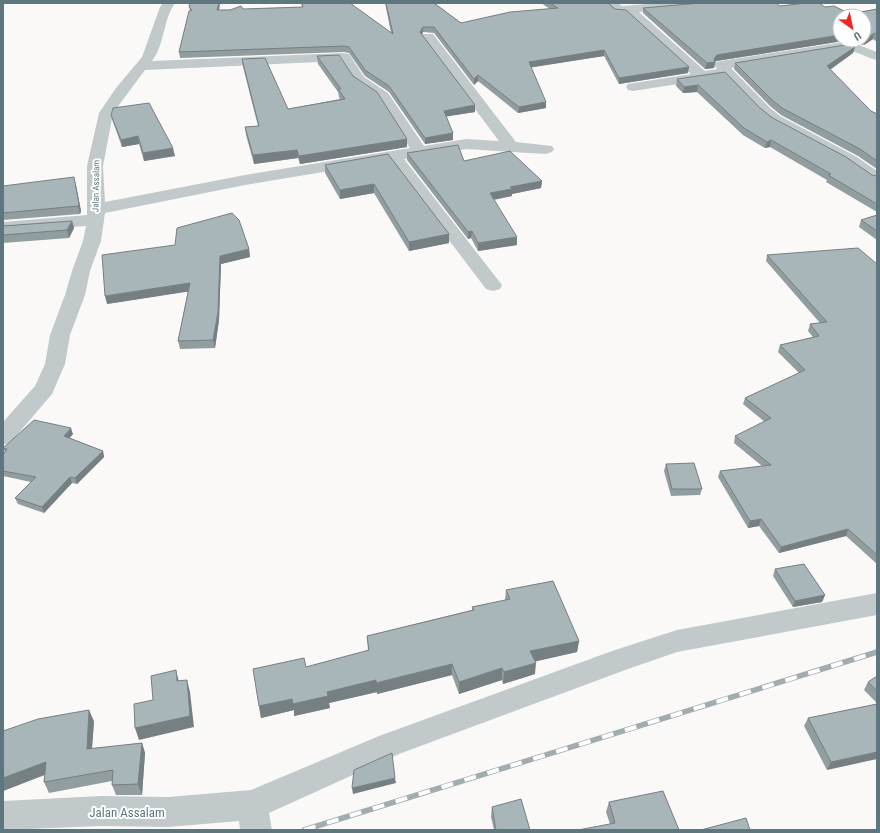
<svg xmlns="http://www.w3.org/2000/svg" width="880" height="833" font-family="'Roboto Condensed',sans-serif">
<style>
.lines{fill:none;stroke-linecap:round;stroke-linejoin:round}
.minor{fill:#c2c9cb;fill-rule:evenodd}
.rail-casing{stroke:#a1acb0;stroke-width:5.5}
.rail{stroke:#fff;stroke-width:4;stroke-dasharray:12;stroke-linecap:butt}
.wall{fill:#919d9f;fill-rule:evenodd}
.shaded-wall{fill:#767f82}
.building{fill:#a9b6b9;stroke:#767f82}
.labels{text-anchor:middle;stroke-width:4;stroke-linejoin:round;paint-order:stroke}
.far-street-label{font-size:9px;fill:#5e777e;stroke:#fff}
.near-street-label{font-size:13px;fill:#5e777e;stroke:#fff}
</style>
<rect width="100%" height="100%" fill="#faf9f7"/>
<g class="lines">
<path class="minor" d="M163,3H175C163,20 165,44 152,61L344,53L349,54L364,77L388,93L424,146L466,139L499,141L421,37L423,34H433L516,142L552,146L554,149L552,152L546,154L466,149L404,159L502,285L500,289L493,291L486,289L389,161L245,185L105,213L101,241L90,271L85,295L70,335L65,364L52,394L11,442L3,445V422L35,386L45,364L50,335L65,295L72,271L83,241L86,226L3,232V222L87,215V166L99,113L116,88L142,57L160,7ZM340,61L354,83L378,99L410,148L245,175L105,202L103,166L113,113L145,70Z
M604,3H618L622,6L660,3H706L704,6L700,7L639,12L705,71L717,69L714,65L716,62L721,61L843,42L856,44L877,52V60C866,58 854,49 843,50L731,68L769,107L780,116L857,157L877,171V183L871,181L845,163L770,122L759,113L724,77L633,91L628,90L626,87L628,84L691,74L626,14L615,13Z
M877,593V615L677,652L628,669L399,754L269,813L272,830H240L239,821L168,827L101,826L3,830V801L101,796L168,797L251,790L379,736L612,651L677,630Z"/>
<defs>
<path id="rail" d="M304,830L877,652"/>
</defs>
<use href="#rail" class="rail-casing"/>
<use href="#rail" class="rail"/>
</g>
<path class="wall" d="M190,3H220L219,10L302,7L301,3L391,33L385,3H434L461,23L550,9L541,3H608L688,73L619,84L604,56L531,67L546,108L518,113L478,81L474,85L434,33L423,32L422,35L475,112L446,116L453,133V140L425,144L389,92L365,76L349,53L344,52L180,58L179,52L190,11L189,7Z
M780,6L825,7L850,14L877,9V42L873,39L864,45L843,41L716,61L714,68L705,69L643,13V8ZM840,16H864V40H840Z
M855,47L853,53L830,70L871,111L877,114V169L858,156L781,115L770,106L734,69L735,63Z
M317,56L353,76L407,139V147L300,164L298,158L254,164L246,135L245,127L258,126L243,67L242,59L288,109L340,99L339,97L338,92L318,64Z
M725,72L759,107L771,117L872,175L877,176V212L826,182L827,180L770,147L765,148L743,135L697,92L683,93L676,86L677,79Z
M111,115L175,156L144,161L139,144L122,147L113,122Z
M407,153L464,161L542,181L541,188L512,194V196L494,200L517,245L478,251L471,238L468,239L407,160Z
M388,154L449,243L409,251L374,193L340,199L325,173V165Z
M76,185L81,211L80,214L3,220V186Z
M877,215V240L859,227L861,220Z
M72,221L74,228L69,238L3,243V226Z
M249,249L250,257L221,264L219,320L215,348L180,349L178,341L188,291L107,304Z
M767,255L877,264V564L846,536L779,553L759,526L748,528L718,477L720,471L762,466L734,443L735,436L765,422L743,404L745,398L799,373L778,352L780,345L813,337L808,331L810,324L820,323L766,261Z
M73,434L69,438L103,451L104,457L77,484L72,483L44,513L18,504L15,498L31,482L3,476V455L5,452L3,448Z
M666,464L702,489L700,495L671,496L664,471Z
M775,569L825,595L822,602L793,607L773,576Z
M506,590L579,641L577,652L535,661V674L503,684L502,680L459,694L452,675L377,694V692L329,703L330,708L294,716V710L261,718L259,706L306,667L368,651L367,636L472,610V607L505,600Z
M877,676V703L864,690L868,682Z
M877,704L827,770L804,726L808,718Z
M94,721L92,749L142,743L145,753L142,795H116L112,785V781L49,793L44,782L45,775L3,791V731Z
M609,802L679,830L610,824L606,812Z
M492,807L530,830H494L491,817Z"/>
<path class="shaded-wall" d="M219,3H220L218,16L217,10Z
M623,3H641L622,4Z
M423,27V32L420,38V32Z
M874,33L873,39L864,45L866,40Z
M840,35V40H843V41L716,61L715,62L714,68L705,69L707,63L717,55Z
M855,47L853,53L825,73L827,66Z
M604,50V56L528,68L529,62Z
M689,67L688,73L619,84V78Z
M478,75V81L474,85V79Z
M698,85L697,92L683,93L684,87Z
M546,102V108L518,113L519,107Z
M475,105V112L444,117V111Z
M453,133V140L425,144V138Z
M138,136L139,144L122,147L121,140Z
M407,139V147L300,164L299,156Z
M771,140L770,147L765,148L767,142Z
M173,148L175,156L144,161L143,153Z
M297,150L298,158L254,164L253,155Z
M74,177L81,211L80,214L78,206Z
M542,181L541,188L512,194V196L490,200V193L510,187Z
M374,184V193L340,199V190Z
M72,221L74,228L69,238L67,230Z
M472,231L471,238L468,239V232Z
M449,234V243L409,251V242Z
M517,237V245L478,251V243Z
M249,249L250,257L221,264L219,320L215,348L213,340L220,256Z
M190,283L192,291L107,304L105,296Z
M71,428L73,434L66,442L64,436Z
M103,451L104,457L77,484L75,478Z
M70,477L72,483L44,513L42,507Z
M761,519L759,526L748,528L750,521Z
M848,529L846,536L779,553L781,547Z
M825,595L822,602L793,607L795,601Z
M579,641L577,652L529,663L530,651Z
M536,663L535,674L503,684L504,672Z
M452,664V675L377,694L376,683Z
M502,668V680L459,694V682Z
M176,670L179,682L177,681Z
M187,680L190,692L194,727L139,740L135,728Z
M376,680L377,692L329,703L330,708L294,716V710L261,718L259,706L327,692Z
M89,710L94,721L91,760L87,749Z
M142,743L145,753L142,795L138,784Z
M877,752V759L827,770L831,762Z
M46,762L51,772L3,791V778Z
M395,778L396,783L353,794L352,788Z"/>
<path class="building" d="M190,3H219L217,10H230L241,6L243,9L303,7L302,3H350L393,34L386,3H434L461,23L510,12L558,8L550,3H608L615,9L626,10L689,67L619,78L604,50L529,62L546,102L519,107L478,75L474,79L434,27H423L420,32L475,105L444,111L453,133L425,138L389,86L365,70L349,47L344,46L179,52L189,11L192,10L189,7Z
M700,3H776L780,6L806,3H819L825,7L834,6L850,14L877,9V35L874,33L866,40L864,39V16H840V35L717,55L714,59L715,62L707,63L643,8Z
M845,45L855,47L827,66L871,111L877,114V161L860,149L782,108L771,99L735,63Z
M339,55L353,76L377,92L407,139L299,156L297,150L253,155L245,127L259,126L242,59L265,58L288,109L345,99L338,89H341L317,56Z
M725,72L759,107L771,117L846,157L872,175L877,176V204L828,175L831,174L771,140L767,142L744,128L698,85L684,87L677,79Z
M149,103L173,148L143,153L138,136L121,140L111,115L113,108Z
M458,145L464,161L510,151L542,181L510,187L512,189L490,193L517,237L478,243L472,231L468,232L407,153Z
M388,154L449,234L409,242L374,184L340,190L325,165Z
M74,177L79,204L78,206L3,213V186Z
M232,213L239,220L249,249L220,256L218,312L213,340L178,341L190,283L105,296L102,255L175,245L177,228Z
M877,215V231L861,220Z
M72,221L67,230L3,235V226Z
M858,248L877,264V523H876H877V555L848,529L781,547L761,519L750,521L720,471L771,465L735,436L771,418L745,398L805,370L780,345L819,336L810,324L827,322L767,255Z
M34,420L71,428L64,436L103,451L75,478L70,477L42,507L15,498L36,477L3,471V455L7,449L3,448Z
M694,463L702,489H672L666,464Z
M804,564L825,595L795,601L775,569Z
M553,581L579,641L530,651L536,663L504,672L502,668L459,682L452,664L376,683V680L327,692L328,696L293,704L292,699L259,706L253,669L304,658L306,667L369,650L367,636L474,610L472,607L510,599L506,590Z
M176,670L177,681L187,680L190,716L135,728L134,704L153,700L151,676Z
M877,676V691L868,682Z
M877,704V752L831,762L808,718Z
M89,710L87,749L142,743L138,784L112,785L113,770L44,782L46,762L3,778V731L38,719Z
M392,753L395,778L352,788L354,770Z
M663,791L679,830H578L615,823L609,802Z
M521,799L530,830H496L492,807Z
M746,818L750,830H701Z"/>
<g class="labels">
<g class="far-street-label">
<text transform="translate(96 186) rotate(-89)" y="3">Jalan Assalam</text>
</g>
<g class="near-street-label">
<text x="127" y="817">Jalan Assalam</text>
</g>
</g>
<rect width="880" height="833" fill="none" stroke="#5e777e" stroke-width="8"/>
<g transform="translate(852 28) rotate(147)"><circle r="19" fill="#ffffff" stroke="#bfc9cb"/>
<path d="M0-3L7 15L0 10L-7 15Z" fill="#ee2722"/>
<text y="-6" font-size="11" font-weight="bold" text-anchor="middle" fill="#5e777e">U</text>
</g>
</svg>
